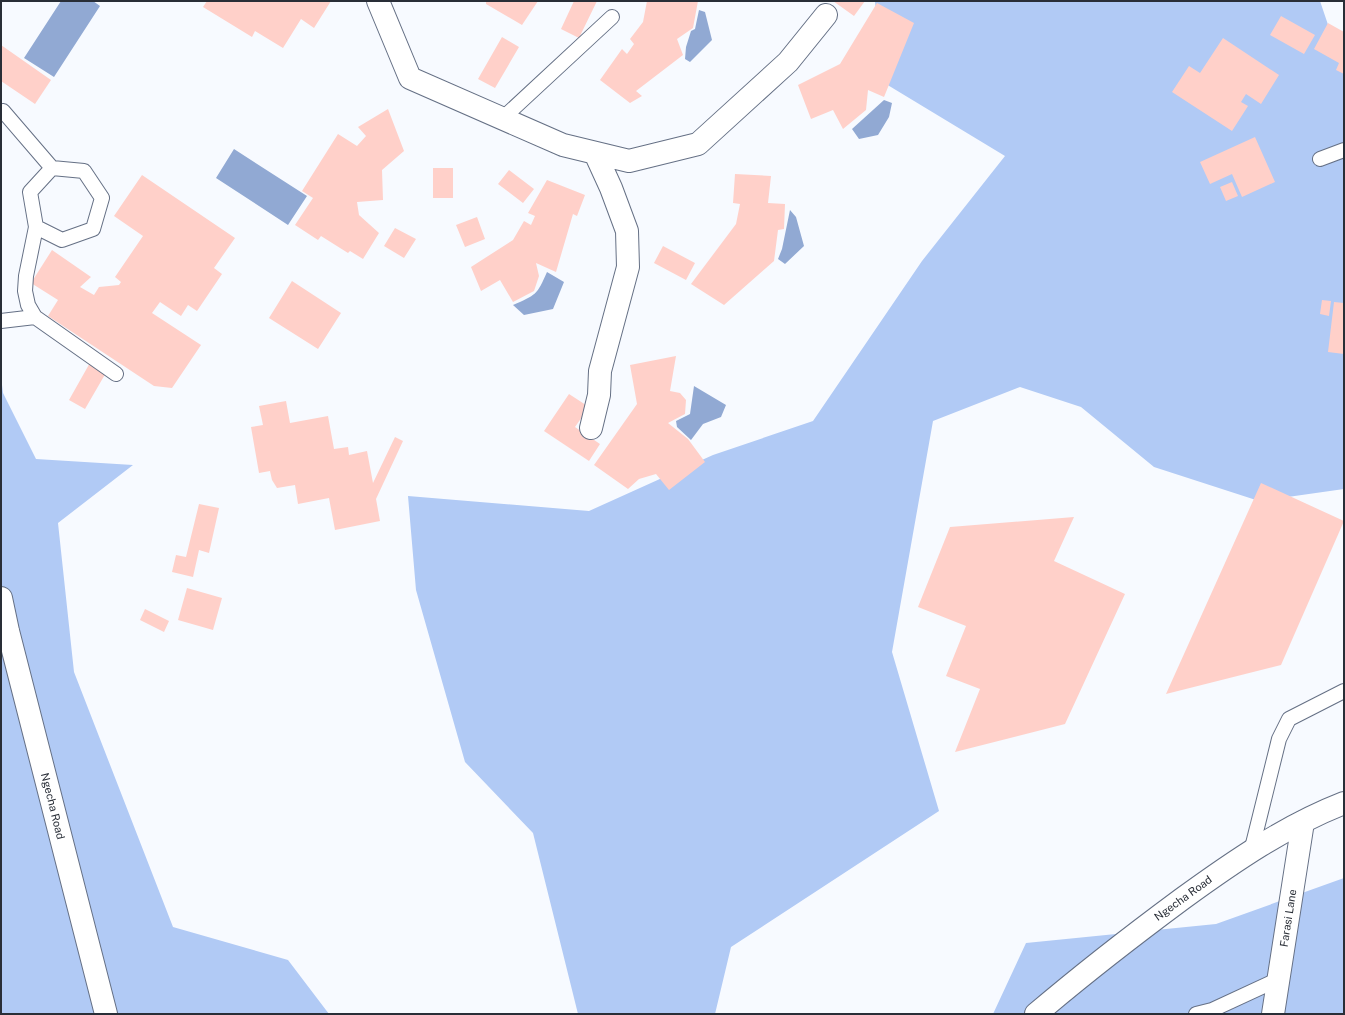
<svg xmlns="http://www.w3.org/2000/svg" width="1345" height="1015" font-family="'Public Sans',sans-serif">
<style>
.forest{fill:#b1caf5}
.water{fill:#91a9d3}
.building{fill:#ffd0c9}
.lines{fill:none;stroke-linecap:round;stroke-linejoin:round}
.service-casing{stroke:#657085;stroke-width:16}
.minor-casing{stroke:#657085;stroke-width:24}
.tertiary-casing{stroke:#657085;stroke-width:24}
.secondary-casing{stroke:#657085;stroke-width:24}
.service{stroke:#fff;stroke-width:14}
.minor{stroke:#fff;stroke-width:22}
.tertiary{stroke:#fff;stroke-width:22}
.secondary{stroke:#fff;stroke-width:22}
.labels{text-anchor:middle;stroke-width:3;stroke-linejoin:round;paint-order:stroke}
.street-label{font-size:11px;fill:#292e37;stroke:#fff}
</style>
<rect width="100%" height="100%" fill="#f7faff"/>
<path class="forest" d="M875,1H1320L1344,72V489L1259,501L1154,467L1081,407L1020,387L933,421L892,652L939,811L731,947L715,1014H578L533,833L465,762L416,590L408,496L589,511L713,455L813,421L922,261L1005,156L881,81Z
M1,377L3,393L36,459L133,465L58,523L74,672L173,927L288,960L329,1014H1Z
M1344,878V1014H993L1026,943L1216,924Z"/>
<path class="water" d="M61,1H93L100,6L54,77L24,58Z
M699,10L705,12L712,40L690,62L685,59L686,47L691,31L695,29Z
M884,100L892,103L889,117L878,135L859,139L852,129Z
M234,149L307,196L288,225L216,178Z
M790,210L796,217L804,246L785,264L778,259L782,249Z
M547,272L564,282L553,309L524,315L513,305C536,295 537,295 547,272Z
M694,386L726,405L721,417L703,424L691,440L677,427L676,421L690,414Z"/>
<path class="building" d="M207,1H331L314,28L301,19L283,48L255,31L252,37L203,7Z
M486,1H538L522,25L486,4Z
M574,1H597L579,38L561,29Z
M647,1H698L693,28L677,39L683,55L636,91L642,96L630,103L600,80L622,49L627,54L634,44L630,39L643,22Z
M833,1H865L854,16Z
M877,3L914,23L884,97L868,90L866,110L843,129L833,110L811,119L798,85L840,64Z
M1281,16L1315,35L1304,54L1270,35Z
M1328,23L1344,32V74L1336,70L1339,63L1314,49Z
M502,37L519,47L495,88L478,79Z
M1223,38L1279,75L1261,104L1246,94L1241,102L1248,106L1232,131L1172,92L1189,66L1200,73Z
M1,45L51,80L35,104L1,81Z
M388,109L404,151L382,170L383,200L357,202L359,215L379,233L363,259L350,251L348,253L321,236L318,240L295,225L313,198L302,191L338,134L357,146L366,136L358,127Z
M1255,137L1275,182L1242,197L1232,174L1210,184L1200,162Z
M433,168H453V198H433Z
M509,170L534,189L523,203L498,184Z
M735,174L771,176L768,203L785,204L784,229L778,230L774,261L724,305L691,284L736,224L740,204L733,203Z
M142,175L235,238L214,268L222,274L197,311L188,305L181,316L160,302L152,313L201,345L172,388L154,386L48,316L58,300L31,283L52,250L91,277L80,287L94,295L99,287L119,285L121,282L115,277L143,236L114,216Z
M547,180L585,195L577,216L573,214L556,272L536,263L539,276L534,291L513,302L500,280L481,291L471,267L513,240L524,221L531,225L535,216L528,213Z
M1232,182L1238,196L1226,201L1220,187Z
M477,217L485,239L465,247L456,225Z
M395,228L416,239L404,258L384,246Z
M663,246L695,263L686,280L654,263Z
M292,281L341,313L318,349L269,318Z
M1322,300L1331,301L1329,316L1320,314Z
M1334,302L1344,303V354L1328,352Z
M676,356L670,391L680,393L686,400L685,414L668,423L688,439L705,462L669,490L656,474L639,479L628,489L594,465L637,404L630,365Z
M91,361L107,371L85,409L69,400Z
M569,394L589,407L575,427L600,444L589,461L544,431Z
M286,401L290,423L328,416L334,449L348,447L349,455L367,451L373,483L395,437L403,441L376,499L380,521L335,530L329,498L298,504L295,485L277,488L272,480L270,471L259,473L251,427L263,425L259,406Z
M1261,483L1344,521L1281,665L1166,694Z
M199,504L219,508L209,553L199,550L193,577L172,572L176,555L186,557Z
M1074,517L1054,561L1125,594L1065,724L955,752L980,689L946,676L966,626L918,607L950,527Z
M187,588L222,598L213,630L178,620Z
M145,609L169,621L164,632L140,620Z"/>
<g class="lines">
<defs>
<path id="service" d="M3,111L52,168
M502,119L612,17
M1320,159L1344,150
M36,227L62,240L93,229L102,198L84,171L52,168L30,192L36,227L26,276L25,291L28,305L35,317L116,374
M1,321L35,317
M1251,852L1279,739L1289,719L1344,691
M1196,1014L1212,1010
M1211,1014L1212,1010L1279,979"/>
<path id="minor" d="M378,1L410,78L563,145L629,161L698,144L788,62L826,15
M591,428L599,395L600,371L628,267L627,231L611,188L595,153
M1273,1014L1303,822"/>
<path id="tertiary" d="M1036,1014C1083,974 1132,936 1182,899C1233,862 1285,826 1344,803"/>
<path id="secondary" d="M1,598L8,631L106,1014"/>
</defs>
<use href="#service" class="service-casing"/>
<use href="#minor" class="minor-casing"/>
<use href="#tertiary" class="tertiary-casing"/>
<use href="#secondary" class="secondary-casing"/>
<use href="#service" class="service"/>
<use href="#minor" class="minor"/>
<use href="#tertiary" class="tertiary"/>
<use href="#secondary" class="secondary"/>
</g>
<g class="labels">
<g class="street-label">
<text transform="translate(53 806) rotate(76)" y="4">Ngecha Road</text>
<text transform="translate(1183 898) rotate(-36)" y="4">Ngecha Road</text>
<text transform="translate(1288 918) rotate(-81)" y="4">Farasi Lane</text>
</g>
</g>
<rect width="1345" height="1015" fill="none" stroke="#292e37" stroke-width="4"/>
</svg>
